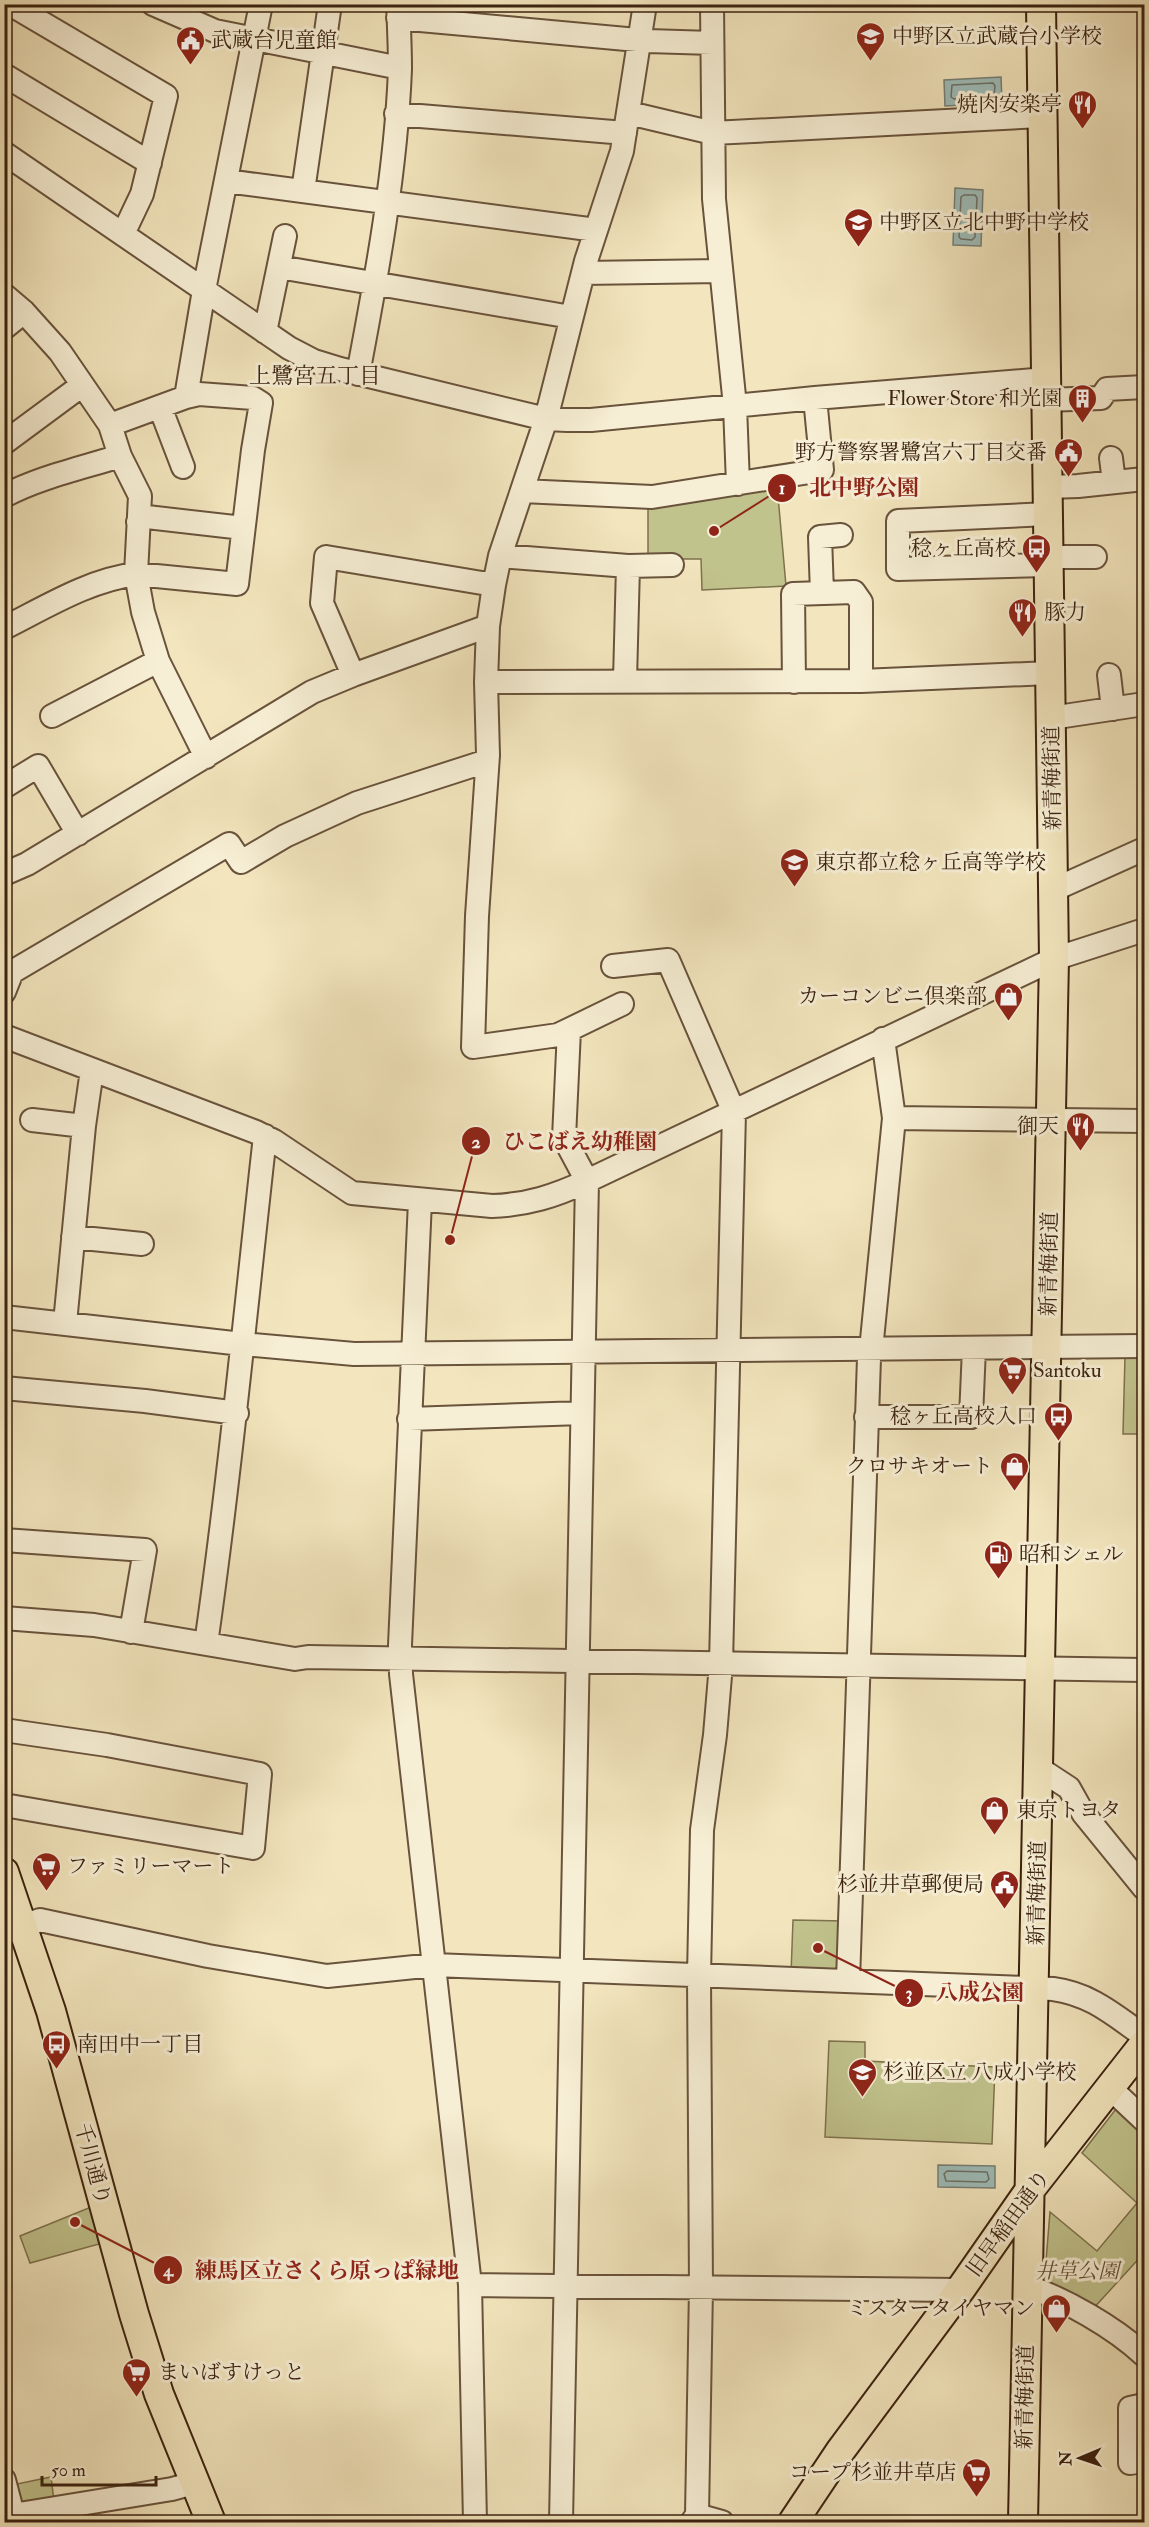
<svg xmlns="http://www.w3.org/2000/svg" width="1149" height="2527" font-family="'IM FELL Double Pica','Noto Serif JP',serif">
<style>
.green{fill:#c1c38d;stroke:#7e724e;stroke-width:1.5}
.water{fill:#9ebdba;stroke:#767f76;stroke-width:1.5}
.lines{fill:none;stroke-linecap:round;stroke-linejoin:round}
.shore{stroke:#6c7065;stroke-width:1.5}
.minor-casing{stroke:#69533c;stroke-width:26}
.major-casing{stroke:#3b2210;stroke-width:32}
.minor{stroke:#f7efd5;stroke-width:22}
.major{stroke:#f3e6be;stroke-width:28}
.labels{text-anchor:middle;stroke-width:6;stroke-linejoin:round;paint-order:stroke}
.poi-label{font-size:21px;fill:#3b2210;stroke:#f7efd5;text-anchor:start}
.street-label{font-size:21px;fill:#3b2210;stroke:#f7efd5}
.park-label{font-size:21px;font-style:italic;fill:#635236;stroke:#f7efd5}
.neighbourhood-label{font-size:22px;fill:#3b2210;stroke:#f7efd5}
.leader{fill:none;stroke:#8f2418;stroke-width:2}
.callout-dot{fill:#8f2418;stroke:#f7efd5;stroke-width:2}
.mark-label{font-size:18px;text-anchor:middle;font-weight:bold;fill:#fff}
.callout-label{font-size:22px;text-anchor:middle;font-weight:bold;fill:#8f2418;stroke:#f7efd5;stroke-width:6;stroke-linejoin:round;paint-order:stroke}
</style>
<rect width="100%" height="100%" fill="#f3e6be"/>
<filter id="stains"><feTurbulence type="fractalNoise" baseFrequency=".00333" numOctaves="4"/><feColorMatrix values="0 0 0 0 .2 0 0 0 0 .09 0 0 0 0 .02 0 0 0 .5 -.17"/></filter>
<radialGradient id="worn" r=".72"><stop offset=".6" stop-color="#630" stop-opacity="0"/><stop offset="1" stop-color="#630" stop-opacity=".3"/></radialGradient>
<path class="green" d="M777,485L786,586L702,590L701,559H648V503Z
M1125,1356H1144V1434H1123Z
M793,1920L844,1921L843,1976L791,1974Z
M829,2041L865,2042V2061L995,2067L992,2144L825,2137Z
M1119,2105L1144,2128V2253L1091,2311L1044,2285L1050,2212L1097,2251L1137,2203L1082,2153Z
M91,2207L99,2244L30,2263L20,2236Z
M51,2477L54,2501L18,2508L12,2485Z"/>
<path class="water" d="M1001,77L1002,103L945,106L944,80Z
M955,188L983,190L981,246L953,245Z
M938,2165L995,2166V2188L938,2187Z"/>
<g class="lines">
<path class="shore" d="M993,83L995,86L994,97L954,99L951,97L952,85Z
M964,195H975L977,198L975,237L972,240L961,239L959,237L961,197Z
M947,2171L987,2172L989,2179L986,2182L946,2181L944,2174Z"/>
<defs>
<path id="minor" d="M10,4L166,96L142,194L123,234
M153,4L215,31L400,68
M712,4L714,199L735,406L738,484
M398,18L648,41L712,43
M4,75L150,163
M629,113L713,133L1042,116
M396,114L625,133
M4,153L289,348L314,361L340,369L546,419L567,420H591L815,398L1046,379
M226,181L596,230
M303,191L330,4
M279,267L571,317
M583,273L721,271
M4,295L24,312L60,352L110,425L120,456L140,496L136,574L143,612L158,661L206,757
M4,328L24,312
M265,332L285,236
M358,374C377,274 396,171 400,69C400,48 399,26 398,4
M186,397L204,290L261,4
M1046,400L1101,398L1107,389L1144,387
M160,407L183,467
M4,443L81,386
M1111,458L1114,482
M1048,487L1078,486L1144,479
M522,491L652,497L822,470L815,398
M4,496C40,477 82,468 120,456
M1048,514L898,521V569L1048,565
M138,522L147,517L243,528
M500,556L628,566L672,565
M1048,557H1095
M822,593L820,537L841,535
M4,628C46,607 89,580 136,574L237,584L253,450L261,403L253,398L199,394L186,397L110,425
M353,675L322,603L326,557L482,583H494
M1109,675L1113,709
M625,680L628,566
M486,682L861,681L1050,673
M794,682L793,594L854,592L861,602V681
M52,716L158,661
M1051,718L1144,704
M4,787L38,766L78,834
M4,874L27,864L312,692L353,675L488,626
M1053,890L1144,849
M613,966L668,960L734,1112L721,1664L715,1735L702,1830L699,1976L701,2287L697,2515L692,2522
M4,992L12,972L229,844L241,862L285,836L357,803L487,761
M622,1004L558,1035L473,1047L477,916L488,755L486,682L488,626L494,585L500,556L546,419L586,261L622,151L645,4
M4,1036L256,1132L274,1141L352,1193L492,1206C527,1205 555,1196 587,1181L1054,959L1144,930
M894,1118L1144,1121
M32,1120L84,1126
M420,1201L400,1645L401,1674L470,2285L475,2522
M73,1237L142,1244
M4,1317L242,1344L354,1354L1144,1346
M65,1323L84,1126L92,1070
M4,1388L145,1401L237,1413
M866,1417H971L974,1348
M409,1419L582,1413
M4,1540L145,1550L131,1632
M4,1618L94,1625L295,1659L308,1657L1144,1670
M206,1644C230,1475 246,1306 265,1136
M4,1730L107,1745L260,1774L253,1848L4,1805
M1040,1769L1069,1788L1083,1813L1144,1888
M4,1932L40,1920L208,1956L327,1976L434,1965L1053,1989C1091,1994 1114,2015 1144,2036
M848,1981L869,1358L871,1350L894,1118L883,1039
M1110,2088L1144,2120
M470,2285L960,2290
M1027,2286C1066,2300 1114,2327 1144,2355
M1144,2405L1130,2408V2463L1144,2461
M4,2480L15,2522
M13,2515L172,2489L194,2483
M697,2515L722,2522
M561,2522L587,1181L564,1138L569,1030"/>
<path id="major" d="M4,1872L51,2011L134,2314L159,2394L211,2522
M793,2522L841,2450L960,2290L1029,2191L1144,2044
M1023,2522L1054,959L1041,4"/>
</defs>
<use href="#minor" class="minor-casing"/>
<use href="#major" class="major-casing"/>
<use href="#minor" class="minor"/>
<use href="#major" class="major"/>
</g>
<defs>
<symbol id="school-pin" viewBox="-11 -11 22 30"><path d="M0 17L-7.5 6A9.5 9.5 0 1 1 7.5 6Z" fill="#8f2418" stroke="#f7efd5"/><path d="M0-5L7-2L0 1L-7-2ZM-4 1L0 2.5L4 1V4Q0 6-4 4Z" fill="#fff"/></symbol>
<symbol id="civic-pin" viewBox="-11 -11 22 30"><path d="M0 17L-7.5 6A9.5 9.5 0 1 1 7.5 6Z" fill="#8f2418" stroke="#f7efd5"/><path d="M-.6-6.5H3V-4.5H.6V-3L4-1V1h2V6H-6V1h2V-1L-.6-3ZM-1.2 2.5V6h2.4V2.5Z" fill="#fff"/></symbol>
<symbol id="restaurant-pin" viewBox="-11 -11 22 30"><path d="M0 17L-7.5 6A9.5 9.5 0 1 1 7.5 6Z" fill="#8f2418" stroke="#f7efd5"/><path d="M-5-6h1v4h1v-4h1v4h1v-4h1v5L-1.5 .5V6h-2V.5L-5-1ZM5-6V6H3V1.5H1.5Q1.5-4 5-6Z" fill="#fff"/></symbol>
<symbol id="building-pin" viewBox="-11 -11 22 30"><path d="M0 17L-7.5 6A9.5 9.5 0 1 1 7.5 6Z" fill="#8f2418" stroke="#f7efd5"/><path d="M-4-6H4V6H1V3H-1V6H-4ZM-2.5-4.3h1.7v1.8h-1.7ZM.8-4.3h1.7v1.8H.8ZM-2.5-1h1.7V.8h-1.7ZM.8-1h1.7V.8H.8Z" fill="#fff"/></symbol>
<symbol id="bus-pin" viewBox="-11 -11 22 30"><path d="M0 17L-7.5 6A9.5 9.5 0 1 1 7.5 6Z" fill="#8f2418" stroke="#f7efd5"/><path d="M-5-6H5V4H4V6H2V4H-2V6H-4V4H-5ZM-3.5-4V0h7V-4ZM-3.5 1.2v1.5H-2V1.2ZM2 1.2v1.5H3.5V1.2Z" fill="#fff"/></symbol>
<symbol id="shop-pin" viewBox="-11 -11 22 30"><path d="M0 17L-7.5 6A9.5 9.5 0 1 1 7.5 6Z" fill="#8f2418" stroke="#f7efd5"/><path d="M-5-2.5h2.3a2.7 3.5 0 0 1 5.4 0H5L5.5 6h-11ZM-1.5-2.5h3a1.5 2.3 0 0 0-3 0Z" fill="#fff"/></symbol>
<symbol id="supermarket-pin" viewBox="-11 -11 22 30"><path d="M0 17L-7.5 6A9.5 9.5 0 1 1 7.5 6Z" fill="#8f2418" stroke="#f7efd5"/><path d="M-6-5.5h2.5l.6 2H6L4.5 2H-2.5L-4.4-4H-6ZM-1.5 3.2a1.3 1.3 0 1 0 .1 0ZM3 3.2a1.3 1.3 0 1 0 .1 0Z" fill="#fff"/></symbol>
<symbol id="fuel-pin" viewBox="-11 -11 22 30"><path d="M0 17L-7.5 6A9.5 9.5 0 1 1 7.5 6Z" fill="#8f2418" stroke="#f7efd5"/><path d="M-5.5-6h7V0h2V4h1.3V-2.5L3-4.5l.8-.8L6-3V5H2.5V1h-1V6h-7ZM-4.2-4.7v3.2H.2V-4.7Z" fill="#fff"/></symbol>
</defs>
<g fill-rule="evenodd">
<use href="#school-pin" x="854" y="20" width="33" height="45"/>
<use href="#civic-pin" x="174" y="24" width="33" height="45"/>
<use href="#restaurant-pin" x="1066" y="88" width="33" height="45"/>
<use href="#school-pin" x="842" y="206" width="33" height="45"/>
<use href="#building-pin" x="1066" y="382" width="33" height="45"/>
<use href="#civic-pin" x="1052" y="436" width="33" height="45"/>
<use href="#bus-pin" x="1020" y="532" width="33" height="45"/>
<use href="#restaurant-pin" x="1006" y="596" width="33" height="45"/>
<use href="#school-pin" x="778" y="846" width="33" height="45"/>
<use href="#shop-pin" x="992" y="980" width="33" height="45"/>
<use href="#restaurant-pin" x="1064" y="1110" width="33" height="45"/>
<use href="#supermarket-pin" x="996" y="1354" width="33" height="45"/>
<use href="#bus-pin" x="1042" y="1400" width="33" height="45"/>
<use href="#shop-pin" x="998" y="1450" width="33" height="45"/>
<use href="#fuel-pin" x="982" y="1538" width="33" height="45"/>
<use href="#shop-pin" x="978" y="1794" width="33" height="45"/>
<use href="#supermarket-pin" x="30" y="1850" width="33" height="45"/>
<use href="#civic-pin" x="988" y="1868" width="33" height="45"/>
<use href="#bus-pin" x="40" y="2028" width="33" height="45"/>
<use href="#school-pin" x="846" y="2056" width="33" height="45"/>
<use href="#shop-pin" x="1040" y="2292" width="33" height="45"/>
<use href="#supermarket-pin" x="120" y="2356" width="33" height="45"/>
<use href="#supermarket-pin" x="960" y="2456" width="33" height="45"/>
</g>
<g class="labels">
<g class="poi-label">
<text x="892" y="43">中野区立武蔵台小学校</text>
<text x="211" y="47">武蔵台児童館</text>
<text x="1062" y="111" text-anchor="end">焼肉安楽亭</text>
<text x="879" y="229">中野区立北中野中学校</text>
<text x="1062" y="405" text-anchor="end">Flower Store 和光園</text>
<text x="1047" y="459" text-anchor="end">野方警察署鷺宮六丁目交番</text>
<text x="1016" y="555" text-anchor="end">稔ヶ丘高校</text>
<text x="1044" y="619">豚力</text>
<text x="815" y="869">東京都立稔ヶ丘高等学校</text>
<text x="987" y="1003" text-anchor="end">カーコンビニ倶楽部</text>
<text x="1059" y="1133" text-anchor="end">御天</text>
<text x="1033" y="1377">Santoku</text>
<text x="1037" y="1423" text-anchor="end">稔ヶ丘高校入口</text>
<text x="993" y="1473" text-anchor="end">クロサキオート</text>
<text x="1019" y="1561">昭和シェル</text>
<text x="1016" y="1817">東京トヨタ</text>
<text x="67" y="1873">ファミリーマート</text>
<text x="984" y="1891" text-anchor="end">杉並井草郵便局</text>
<text x="77" y="2051">南田中一丁目</text>
<text x="883" y="2079">杉並区立 八成小学校</text>
<text x="1035" y="2315" text-anchor="end">ミスタータイヤマン</text>
<text x="158" y="2379">まいばすけっと</text>
<text x="956" y="2479" text-anchor="end">コープ杉並井草店</text>
</g>
<g class="street-label">
<text transform="translate(1052 778) rotate(-91)" y="7">新青梅街道</text>
<text transform="translate(1049 1264) rotate(-89)" y="7">新青梅街道</text>
<text transform="translate(1037 1893) rotate(-89)" y="7">新青梅街道</text>
<text transform="translate(93 2164) rotate(75)" y="7">千川通り</text>
<text transform="translate(1008 2223) rotate(-54)" y="7">旧早稲田通り</text>
<text transform="translate(1025 2397) rotate(-89)" y="7">新青梅街道</text>
</g>
<g class="park-label">
<text x="1077" y="2278">井草公園</text>
</g>
<g class="neighbourhood-label">
<text x="315" y="383">上鷺宮五丁目</text>
</g>
</g>
<path class="leader" d="M714 531L782 488M450 1240L476 1141M818 1948L909 1993M75 2222L168 2270"/>
<g class="callout-dot">
<circle cx="714" cy="531" r="6"/>
<circle cx="450" cy="1240" r="6"/>
<circle cx="818" cy="1948" r="6"/>
<circle cx="75" cy="2222" r="6"/>
<circle cx="782" cy="488" r="15"/>
<circle cx="476" cy="1141" r="15"/>
<circle cx="909" cy="1993" r="15"/>
<circle cx="168" cy="2270" r="15"/>
</g>
<g class="mark-label">
<text x="782" y="494">1</text>
<text x="476" y="1148">2</text>
<text x="909" y="1999">3</text>
<text x="168" y="2276">4</text>
</g>
<g class="callout-label">
<text x="864" y="495">北中野公園</text>
<text x="580" y="1149">ひこばえ幼稚園</text>
<text x="980" y="2000">八成公園</text>
<text x="327" y="2278">練馬区立さくら原っぱ緑地</text>
</g>
<rect width="1149" height="2527" fill="none" stroke="#f3e6be" stroke-width="24"/>
<rect x="6" y="6" width="1137" height="2515" fill="none" stroke="#3b2210" stroke-width="3"/>
<rect x="12" y="12" width="1125" height="2503" fill="none" stroke="#3b2210" stroke-width="1.5"/>
<g transform="translate(1080 2458) rotate(268)" stroke="#f7efd5" stroke-width="4.5" paint-order="stroke">
<path d="M0-4.5L10 22L0 15L-10 22Z" fill="#3b2210"/>
<text y="-9" font-size="16" font-weight="bold" text-anchor="middle" fill="#3b2210">N</text>
</g>
<path d="M42 2476v9h114v-9" fill="none" stroke="#3b2210" stroke-width="3"/>
<text x="51" y="2476" font-size="18" fill="#3b2210" stroke="#f7efd5" stroke-width="4.5" paint-order="stroke">50 m</text>
<rect width="100%" height="100%" filter="url(#stains)"/>
<rect width="100%" height="100%" fill="url(#worn)"/>
</svg>
